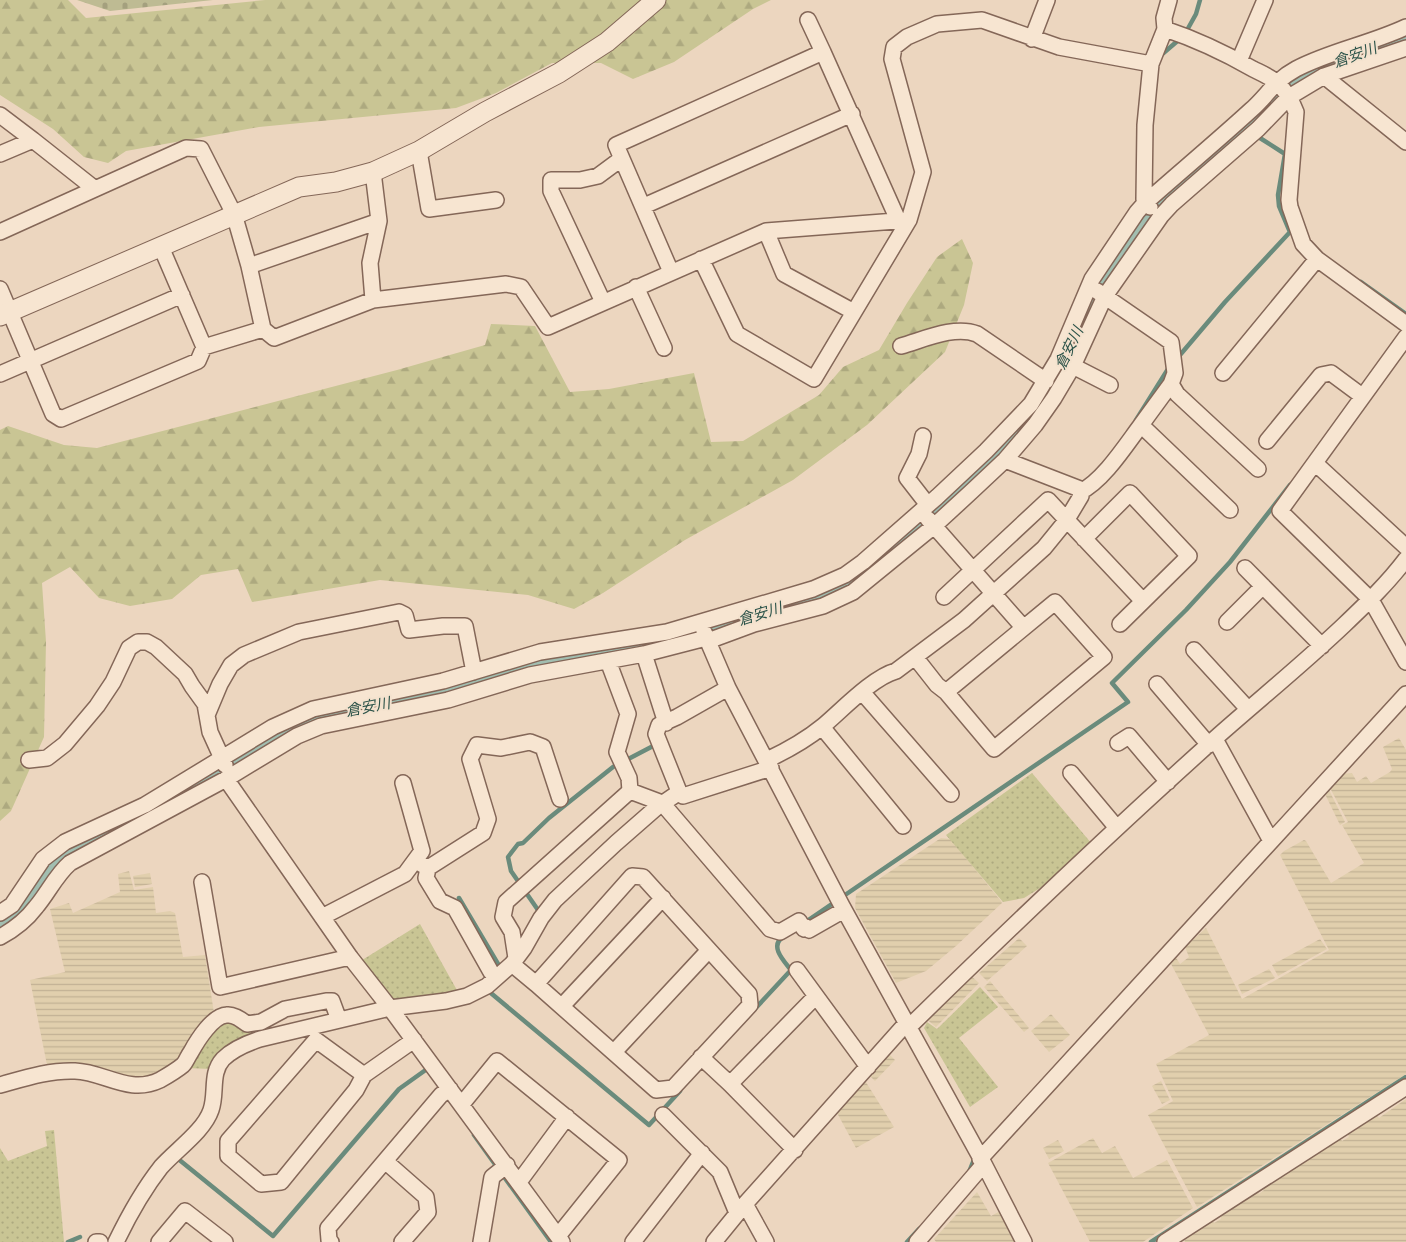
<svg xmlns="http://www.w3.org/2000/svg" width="1406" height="1242" font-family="'Noto Serif','Noto Sans JP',serif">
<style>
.farmland{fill:url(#farmland-rules)}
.grass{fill:url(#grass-dots)}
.forest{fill:url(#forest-firs)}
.cemetery{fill:url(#cemetery-stones)}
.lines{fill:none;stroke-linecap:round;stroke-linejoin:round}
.stream{stroke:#6a8b7c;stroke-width:4.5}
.river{stroke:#a2beb0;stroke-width:25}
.minor-casing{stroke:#846758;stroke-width:18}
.tertiary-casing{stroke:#846758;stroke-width:21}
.minor{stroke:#f7e5d1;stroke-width:15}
.tertiary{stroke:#f7e5d1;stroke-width:19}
.labels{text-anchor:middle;stroke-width:4;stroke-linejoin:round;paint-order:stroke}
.water-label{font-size:15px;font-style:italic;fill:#2c5349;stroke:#f4e2ce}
</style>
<defs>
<pattern id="farmland-rules" width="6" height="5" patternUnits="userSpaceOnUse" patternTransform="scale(1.25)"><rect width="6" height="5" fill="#e1cfad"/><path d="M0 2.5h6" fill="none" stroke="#c2b194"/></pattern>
<pattern id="grass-dots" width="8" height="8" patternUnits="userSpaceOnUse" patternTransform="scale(1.25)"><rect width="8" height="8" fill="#c9c594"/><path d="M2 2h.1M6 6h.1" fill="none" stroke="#ada97f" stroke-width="1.8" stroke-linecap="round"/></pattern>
<pattern id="forest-firs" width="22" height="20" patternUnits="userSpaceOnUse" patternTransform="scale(1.25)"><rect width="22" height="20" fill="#c9c594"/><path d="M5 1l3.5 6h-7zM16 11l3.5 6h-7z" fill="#ada97f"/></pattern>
<pattern id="cemetery-stones" width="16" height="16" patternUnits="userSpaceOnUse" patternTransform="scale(1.25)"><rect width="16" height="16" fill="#bebb93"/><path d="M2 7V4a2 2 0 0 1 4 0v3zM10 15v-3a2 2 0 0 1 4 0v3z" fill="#a4a07e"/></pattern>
</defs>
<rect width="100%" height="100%" fill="#ecd6bf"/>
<path class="farmland" d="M1399,738L1406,750V1074L1197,1207L1148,1115L1173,1101L1156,1064L1209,1035L1171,964L1175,956L1180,964L1189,957L1185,947L1206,928L1242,999L1329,950L1280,855L1284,851L1304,840L1306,841L1331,883L1364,863L1342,825L1348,822L1330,788L1342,774L1352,773L1357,782L1366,776L1371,783L1390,772L1392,769L1383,747Z
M1329,790L1345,822L1340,825L1325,794Z
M941,838L950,839L1001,901L1002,903L956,946L926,971L896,983L855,908L856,894Z
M129,871L134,890L153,887L156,913L170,911L175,913L183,957L205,955L214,1013L177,1062L152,1078L134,1080L64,1062L47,1065L30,980L65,972L50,909L69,903L73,913L120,892L118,874Z
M150,873L152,884L135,887L133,876Z
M1019,938L1027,946L987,981L979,973Z
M1320,939L1327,949L1278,976L1272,965Z
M1269,969L1275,978L1242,994L1238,985Z
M969,974L979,983L936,1027L925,1018Z
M990,981L1029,1028L1024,1032L984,987Z
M1051,1014L1070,1035L1049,1052L1031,1031Z
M889,1054L895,1060L875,1081L869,1075Z
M864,1079L894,1127L856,1148L836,1111Z
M1161,1081L1170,1100L1162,1104L1152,1086Z
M1406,1099V1242H1185L1184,1239L1212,1220L1214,1223L1221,1219L1220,1215L1257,1191L1259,1194L1264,1190L1263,1186L1340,1138L1342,1141L1349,1137L1347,1133L1376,1114L1379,1118Z
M1093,1138L1102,1153L1115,1146L1133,1178L1167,1160L1193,1208L1143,1242H1090L1048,1163Z
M1058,1140L1064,1151L1049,1159L1043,1148Z
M977,1192L991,1216L1002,1210L1019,1242H936L934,1239Z"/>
<path class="grass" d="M1032,773L1092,844L1053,880L1024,898L1003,902L946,835Z
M420,924L458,992L414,999L392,1000L359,962Z
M980,987L998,1007L959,1038L998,1087L970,1107L924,1028L927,1022L937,1029Z
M219,1020L253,1026L255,1038L212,1069L185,1068Z
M54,1130L64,1242H0V1148L8,1161L47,1146L45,1131Z"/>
<path class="forest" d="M0,0H68L86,18L265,0H771L753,9L674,62L633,79L601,63H552L496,93L456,108L259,127L126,151L108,163L84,157L53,129L0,95Z
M962,239L973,263L964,305L945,352L867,425L793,480L685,540L603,593L574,609L528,595L380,580L252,602L238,569L201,575L172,599L130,606L99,598L70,567L42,583L46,642L44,737L11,811L0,821V430L8,426L64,445L97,448L397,370L485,345L491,324L535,326L570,392L609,389L694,373L711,442L743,441L819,395L843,367L879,350L907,303L937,257Z"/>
<path class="cemetery" d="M77,0H213L110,11Z"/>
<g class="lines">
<path class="stream" d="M1186,32L1196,14L1200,0
M1160,56L1181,38
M1260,138L1285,154L1278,195L1279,206L1290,232
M1361,282L1406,314
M1180,355L1225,302L1290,232H1292
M1136,420L1168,369
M459,898L501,969
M537,913L538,910L511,871L508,857L518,844L523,843L549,818L613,767L655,745L656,747
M804,923L1128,702L1112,683L1186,610L1230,562L1290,485
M486,989L649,1125L680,1091
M753,1011L791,970C784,961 769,946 783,937
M474,1135L551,1242
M174,1159L177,1158L273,1236L399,1089L427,1069
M969,1172L975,1157
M68,1242L80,1237
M907,1242L919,1229
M1151,1242L1406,1077"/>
<path class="river" d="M1069,350L1094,296L1159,204L1177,184L1218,152L1289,85L1314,70L1406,36
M708,630L763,612L811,600L838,590L854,581L919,526L998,452L1041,400
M234,764L286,729L324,716L446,692L533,665L658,643
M0,925L18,915L59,861L76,849L215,774"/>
<defs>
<path id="minor" d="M808,20L823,52
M1165,29C1195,39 1225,53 1253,69C1261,73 1271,77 1277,83C1286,91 1292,101 1296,112L1289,200L1290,207L1303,244L1317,259L1406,324
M1032,39L1047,0
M1239,61L1265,0
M1324,76L1406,142
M0,115L33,140
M419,151L429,209L496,200
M0,154L33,140L95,189L186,148L201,149L234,214L249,266L263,329L274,338L373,300L506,284L521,287L548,327L766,231L909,220
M644,206L852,114
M1150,207L1145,203L1144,199L1145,125L1151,64L1165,29L1164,18L1169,0
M766,231L784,274L854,312
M0,232L95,189
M161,247L204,347
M701,259L737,334L814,379L909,220L923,172L892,59L894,47L907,37L937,24L982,20L1059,47L1151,64
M249,266L379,221
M671,272L616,145L823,52L898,220
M636,287L664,348
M0,289L53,414L61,419L198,361L204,347L263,329
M1097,291L1171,342L1175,373L1171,384L1177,394L1258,469
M373,300L370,263L379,221L373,172
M603,302L551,191V180H580L598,176L621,159
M1406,337L1280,511L1371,600L1406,662
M901,346C923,340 954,325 977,334L1046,381
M1065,362L1110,385
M1223,373L1317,259
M0,374L182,295
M1171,384L1141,425L1230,510
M923,436L919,454L907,478L928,505
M1267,441L1321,375L1331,373L1362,396
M1005,460L1080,489V492
M1315,463L1406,547
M1080,492C1103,481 1126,445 1141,425
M928,519L1023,627
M1084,539L1130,493L1189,556L1120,624
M1245,568L1322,646
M944,597L1048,500L1143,601
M1227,622L1263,586
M704,632L728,688L842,906L984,1164L1024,1242
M708,641L754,624L823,606L853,592L934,526L972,491L1005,460L1035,425L1054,398L1073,366L1105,296L1161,216L1172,204L1258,129L1289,97L1324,76L1406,48
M1194,650L1248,709
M644,654L666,723
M915,657L937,685L946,692L994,749L1104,657L1055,602L946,692
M608,661L628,714L617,752L629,778L630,791
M1157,684L1209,745
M862,692L951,794
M207,715L220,684L231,665L244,655L299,632L399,612L405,615L409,630L443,626H465L474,672
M822,727L903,826
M1215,739L1271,841
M1118,743L1129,736L1168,782
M29,760L47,758L65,744L97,706L113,682L129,648L138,642H147L156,647L185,674L192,686L205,704L210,732L225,765
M767,760C786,751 806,740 823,726C841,711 873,677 896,671L964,620L1044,548L1066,521L1081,496L1080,492
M1071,773L1117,828
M226,779L350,957L390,1008L562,1242
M678,793V789L656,734L659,725L677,717L728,688
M421,864L428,868L426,878L440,901L455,908L491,972
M428,868L483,833L488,819L470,759L477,745L501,748L530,742L543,747L560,799
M202,882L220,987L350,957
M0,913L12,905L43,859L65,842L145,805L273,727L313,709L443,681L540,652L667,632L813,589L845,575L863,562L937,497L986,451L1031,404L1058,359L1092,279L1137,212L1145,203C1180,172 1216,142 1251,110C1268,95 1274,81 1296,69C1330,51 1370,44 1406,27
M322,917L405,874L422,851L403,783
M0,937C13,930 27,919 36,907C48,893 56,875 70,863L226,779L297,736L321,726L448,700L530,675L644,654L706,638
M516,958L512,932L503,917L506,902L630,791L662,803L770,929L780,932L799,921L804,929L806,927L809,930L844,910
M512,964L536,984L656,1090L673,1088L750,1005L749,994L643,877L632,876L536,984
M797,970L868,1067
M562,1006L663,898
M614,1052L709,950
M701,1057L730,1084L795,1150
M364,1075L316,1040L228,1141V1156L261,1184L281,1182L356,1090L364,1075L414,1040
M730,1084L816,996
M0,1085C25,1078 49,1070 75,1071C105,1072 129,1095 160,1080C167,1076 177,1070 183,1065C186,1062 188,1056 191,1052C197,1041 213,1015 227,1015C234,1014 242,1020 247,1024L261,1022L285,1009L326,1001H332L339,1020
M462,1104L497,1061L619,1160L558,1236
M663,1115L720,1172L737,1213
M980,1159L1406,694
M385,1161L426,1197L428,1212L402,1242
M519,1182L567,1117
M745,1204L766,1242
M96,1242H100
M116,1242C129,1215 143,1190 161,1167C176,1150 204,1131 211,1110C217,1093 210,1073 223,1059C232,1050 248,1043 260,1039L390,1008L446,1001L467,996L487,986L512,964L524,948L541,918L555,900L616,843L656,808L678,793L683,796L771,768
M159,1242L185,1211L225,1242
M331,1242L329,1240L328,1228L441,1095L450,1089
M481,1242L492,1177L507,1165
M633,1242L702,1153
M714,1242L745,1204L902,1028L911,1025C1012,926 1114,829 1219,735C1261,698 1304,663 1344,625C1366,604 1388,583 1406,559
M917,1242L984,1164
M1165,1242L1406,1087"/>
<path id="tertiary" d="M0,316L299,187L336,182L373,172L419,151L485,112L559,73L607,42L656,0"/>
</defs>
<use href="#minor" class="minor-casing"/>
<use href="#tertiary" class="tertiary-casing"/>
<use href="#minor" class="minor"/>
<use href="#tertiary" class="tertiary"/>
</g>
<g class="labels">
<g class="water-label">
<text transform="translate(1355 55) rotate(-20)" y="5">倉安川</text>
<text transform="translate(1069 348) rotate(-64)" y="5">倉安川</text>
<text transform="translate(760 614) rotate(-17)" y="5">倉安川</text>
<text transform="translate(368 707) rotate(-11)" y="5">倉安川</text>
</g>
</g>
</svg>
